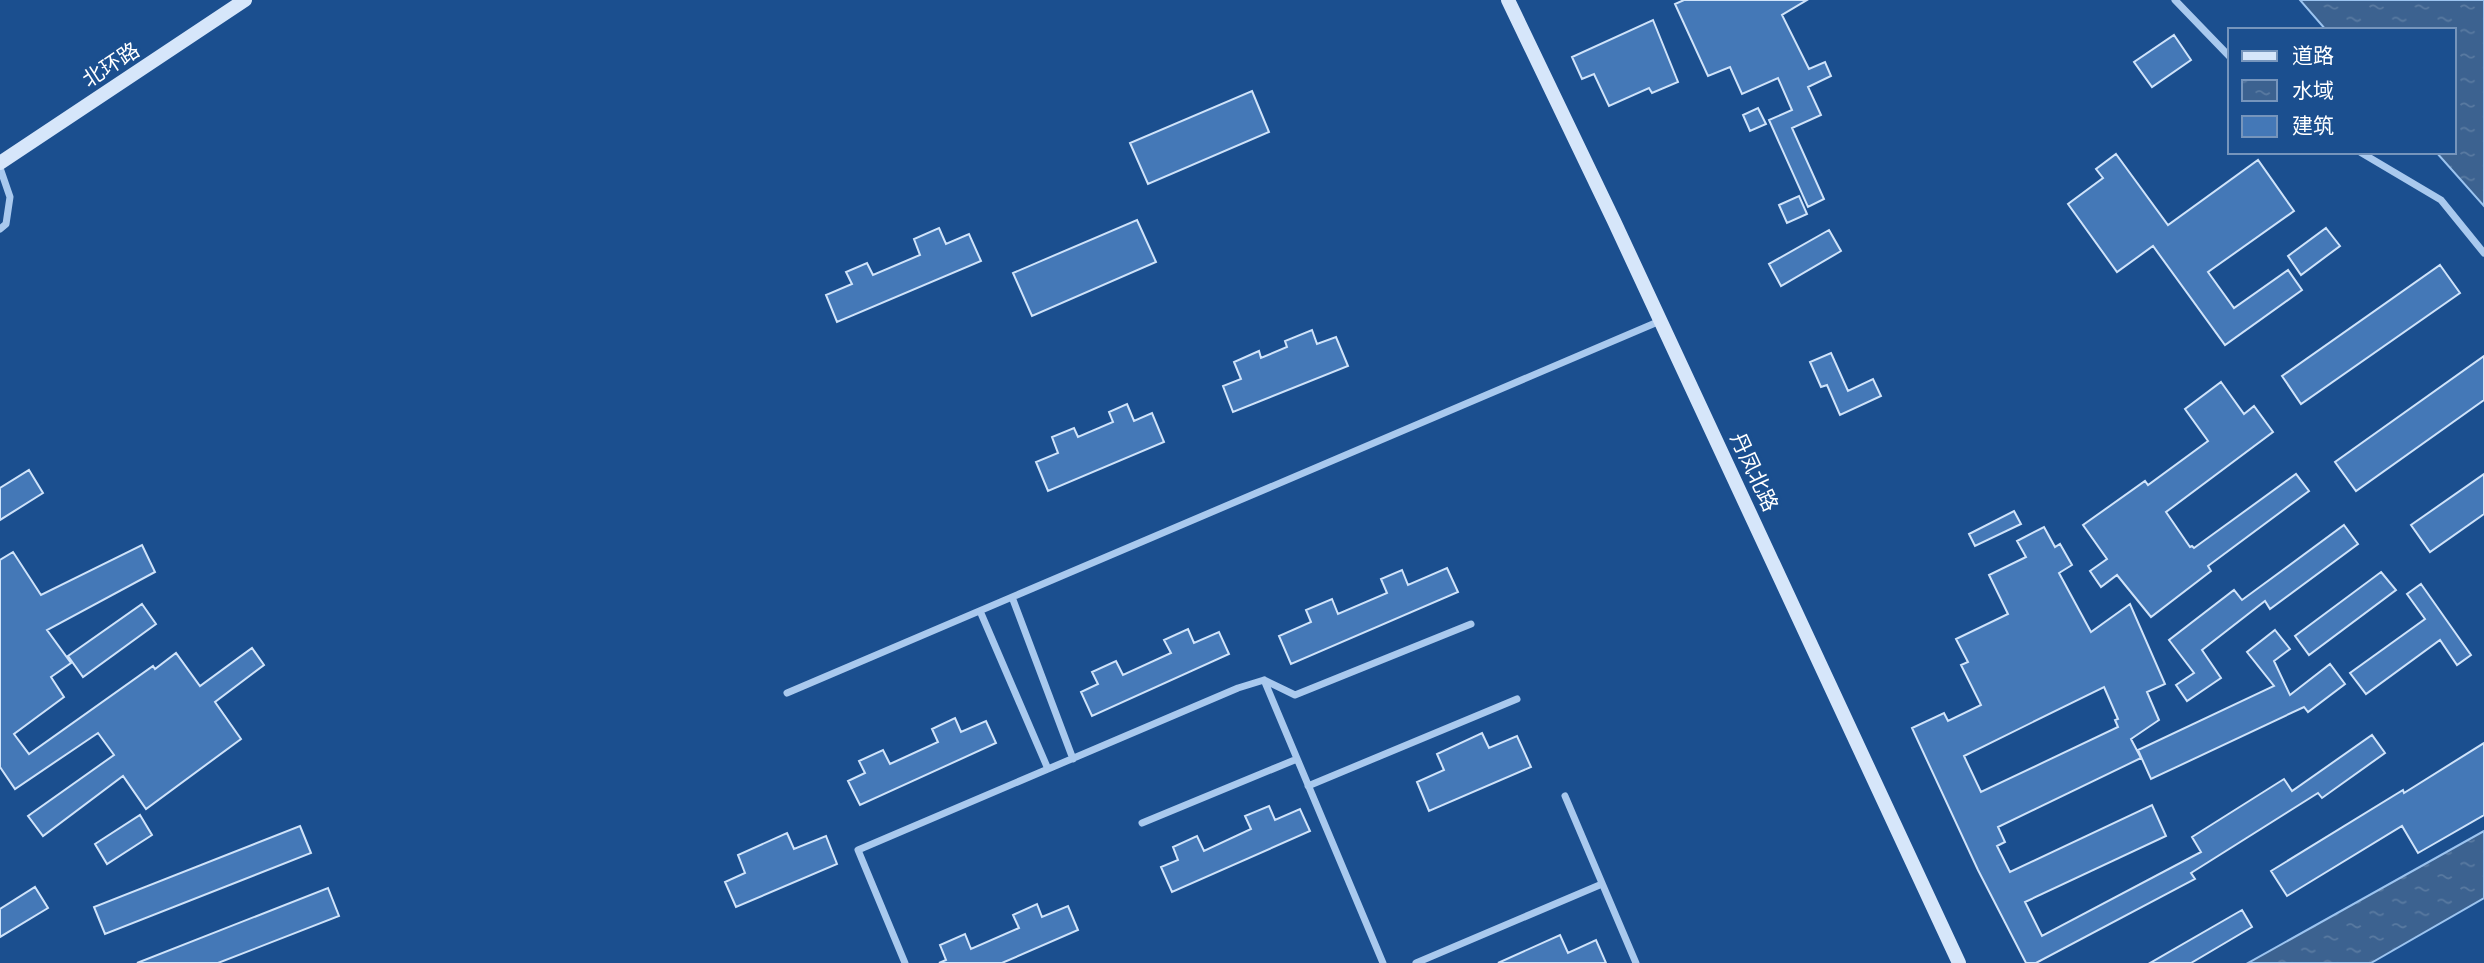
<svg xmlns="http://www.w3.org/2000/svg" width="2484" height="963" font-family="Roboto,'Noto Sans SC',sans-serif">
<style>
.water{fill:url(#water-ripples);stroke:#9cc4f0;stroke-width:2}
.building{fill:#4478b7;stroke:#cfe3fa;stroke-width:2;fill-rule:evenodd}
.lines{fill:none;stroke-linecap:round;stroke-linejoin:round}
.street{stroke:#a9c9ee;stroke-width:7}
.secondary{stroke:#d6e6fa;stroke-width:14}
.labels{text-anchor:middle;stroke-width:6;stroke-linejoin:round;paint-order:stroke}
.street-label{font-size:21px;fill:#fff;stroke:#1b4f8f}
</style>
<defs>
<pattern id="water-ripples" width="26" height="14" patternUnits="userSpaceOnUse" patternTransform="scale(1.75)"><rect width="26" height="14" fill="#3c6290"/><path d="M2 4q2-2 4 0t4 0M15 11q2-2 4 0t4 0" fill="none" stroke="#597aa1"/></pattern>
</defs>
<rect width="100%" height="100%" fill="#1b4f8f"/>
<path class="water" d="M2300,0H2484V206L2436,152H2454V30H2326Z
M2484,831V898L2371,963H2248Z"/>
<path class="building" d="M1684,0H1807L1782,15L1809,69L1825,62L1831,76L1808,87L1821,115L1792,128L1824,199L1808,207L1769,120L1792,110L1778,78L1742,94L1730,67L1708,76L1675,4Z
M1653,20L1678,82L1652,93L1649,88L1609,106L1594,74L1582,79L1572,57Z
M2174,35L2191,60L2152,87L2134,62Z
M1252,91L1269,132L1148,184L1130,143Z
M1758,108L1766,124L1750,131L1743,115Z
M2116,154L2168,225L2258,160L2294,211L2208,272L2234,308L2288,270L2302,290L2225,345L2153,246L2117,272L2068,204L2103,178L2096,169Z
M1799,196L1807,214L1787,223L1779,205Z
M1137,220L1156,262L1032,316L1013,273Z
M939,228L946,244L969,234L981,261L837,322L826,295L852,284L846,272L867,263L873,275L920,255L914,239Z
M2326,228L2340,246L2301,275L2288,256Z
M1829,230L1841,251L1781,286L1769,264Z
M2440,265L2460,293L2301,404L2282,376Z
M1312,330L1317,344L1336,337L1348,366L1233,412L1223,386L1241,379L1234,362L1259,351L1261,358L1287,347L1285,341Z
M1831,353L1848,391L1873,379L1881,396L1840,415L1827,385L1821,387L1810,362Z
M2484,356V400L2356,491L2335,462Z
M2221,382L2244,414L2254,406L2273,432L2166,512L2190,547L2192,546L2194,548L2296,474L2309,491L2208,566L2211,571L2151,617L2117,575L2101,587L2090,571L2107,559L2083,525L2145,481L2148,485L2208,441L2185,409Z
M1127,404L1134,421L1152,413L1164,442L1048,491L1036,462L1058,453L1052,437L1074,428L1078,437L1113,422L1109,412Z
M29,470L43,493L0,520V488Z
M2484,474V514L2430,552L2411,525Z
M2014,511L2021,524L1975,546L1969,534Z
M2344,525L2358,544L2270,609L2265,601L2202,650L2221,678L2187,701L2176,685L2194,673L2169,640L2234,590L2242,600Z
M2044,527L2055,547L2060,544L2072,565L2059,573L2091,632L2130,604L2165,684L2147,692L2159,720L2131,739L2141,758L1998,827L2005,842L1997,846L2010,872L2152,805L2166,836L2025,902L2042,936L2201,852L2192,837L2284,779L2292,791L2372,735L2385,753L2322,798L2318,793L2191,873L2195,879L2036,963H2026L1978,870L1912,728L1944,713L1948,721L1981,705L1961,665L1968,662L1956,639L2008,614L1989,575L2026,557L2017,541ZM2104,687L2118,719L2115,720L2118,727L1981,792L1964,756Z
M142,545L155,572L47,630L71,663L51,677L64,697L14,734L29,754L153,666L155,669L176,653L200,686L252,648L264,665L215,702L241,739L146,809L123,776L43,836L28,816L114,755L98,733L15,789L0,767V560L13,552L41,595Z
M1447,568L1458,592L1291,664L1279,636L1311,622L1306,610L1332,599L1338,614L1387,593L1381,579L1402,570L1408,585Z
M2381,572L2396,590L2309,655L2295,636Z
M2421,584L2471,655L2457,665L2440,640L2366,694L2350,673L2425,619L2407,594Z
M142,604L156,624L83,677L68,656Z
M1188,629L1194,643L1219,632L1229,654L1092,716L1081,692L1098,684L1092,672L1116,661L1123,675L1171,653L1164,640Z
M2275,630L2290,649L2274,661L2290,695L2330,664L2345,684L2308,712L2304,707L2151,779L2138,750L2274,686L2247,652Z
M955,718L961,732L986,721L996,743L860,805L848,781L865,773L859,761L883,750L890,764L938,742L932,729Z
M1482,733L1489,748L1517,736L1531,767L1429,811L1417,782L1444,770L1437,754Z
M2484,743V815L2418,853L2402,826L2287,896L2271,871L2403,790L2404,793Z
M1269,806L1275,820L1300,809L1310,831L1172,892L1161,867L1178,860L1173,847L1197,836L1204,851L1251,829L1245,816Z
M140,815L152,835L107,864L95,844Z
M300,826L311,853L105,934L94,907Z
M787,833L794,849L826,836L837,864L736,907L725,882L745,873L738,855Z
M35,887L48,908L0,937V909Z
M328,888L339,916L218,963H137Z
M1037,904L1042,917L1068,906L1078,930L1002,963H939L946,960L940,945L965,934L971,949L1019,928L1013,915Z
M2242,910L2252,927L2191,963H2150Z
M1560,935L1568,953L1596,940L1606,963H1498Z"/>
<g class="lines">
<path class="street" d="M2175,0L2230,57
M2360,152L2441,200L2484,253
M0,168L10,197L6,224L0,229
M1012,597L1073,759
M980,611L1048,769
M1264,680L1383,963
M787,693L1660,321
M1308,786L1517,699
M1565,796L1636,963
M1142,823L1297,759
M905,963L858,850L1238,688L1264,680L1295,695L1471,624
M1416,963L1602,884"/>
<path class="secondary" d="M1508,0L1614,221L1959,963
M0,163L245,0"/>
</g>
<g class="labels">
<g class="street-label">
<text transform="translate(111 65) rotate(-33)" y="7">北环路</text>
<text transform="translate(1754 472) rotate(65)" y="7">丹凤北路</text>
</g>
</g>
<rect x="2228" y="28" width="228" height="126" fill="#1b4f8f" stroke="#7695bc" stroke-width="2"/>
<rect x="2242" y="51" width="35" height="10" fill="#d6e6fa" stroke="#7695bc" stroke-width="2"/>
<text x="2292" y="63" font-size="21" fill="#ffffff">道路</text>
<rect x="2242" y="80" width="35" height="21" fill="url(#water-ripples)" stroke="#7695bc" stroke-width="2"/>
<text x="2292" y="98" font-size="21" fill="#ffffff">水域</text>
<rect x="2242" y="116" width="35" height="21" fill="#4478b7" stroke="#7695bc" stroke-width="2"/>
<text x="2292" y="133" font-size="21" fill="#ffffff">建筑</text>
</svg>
